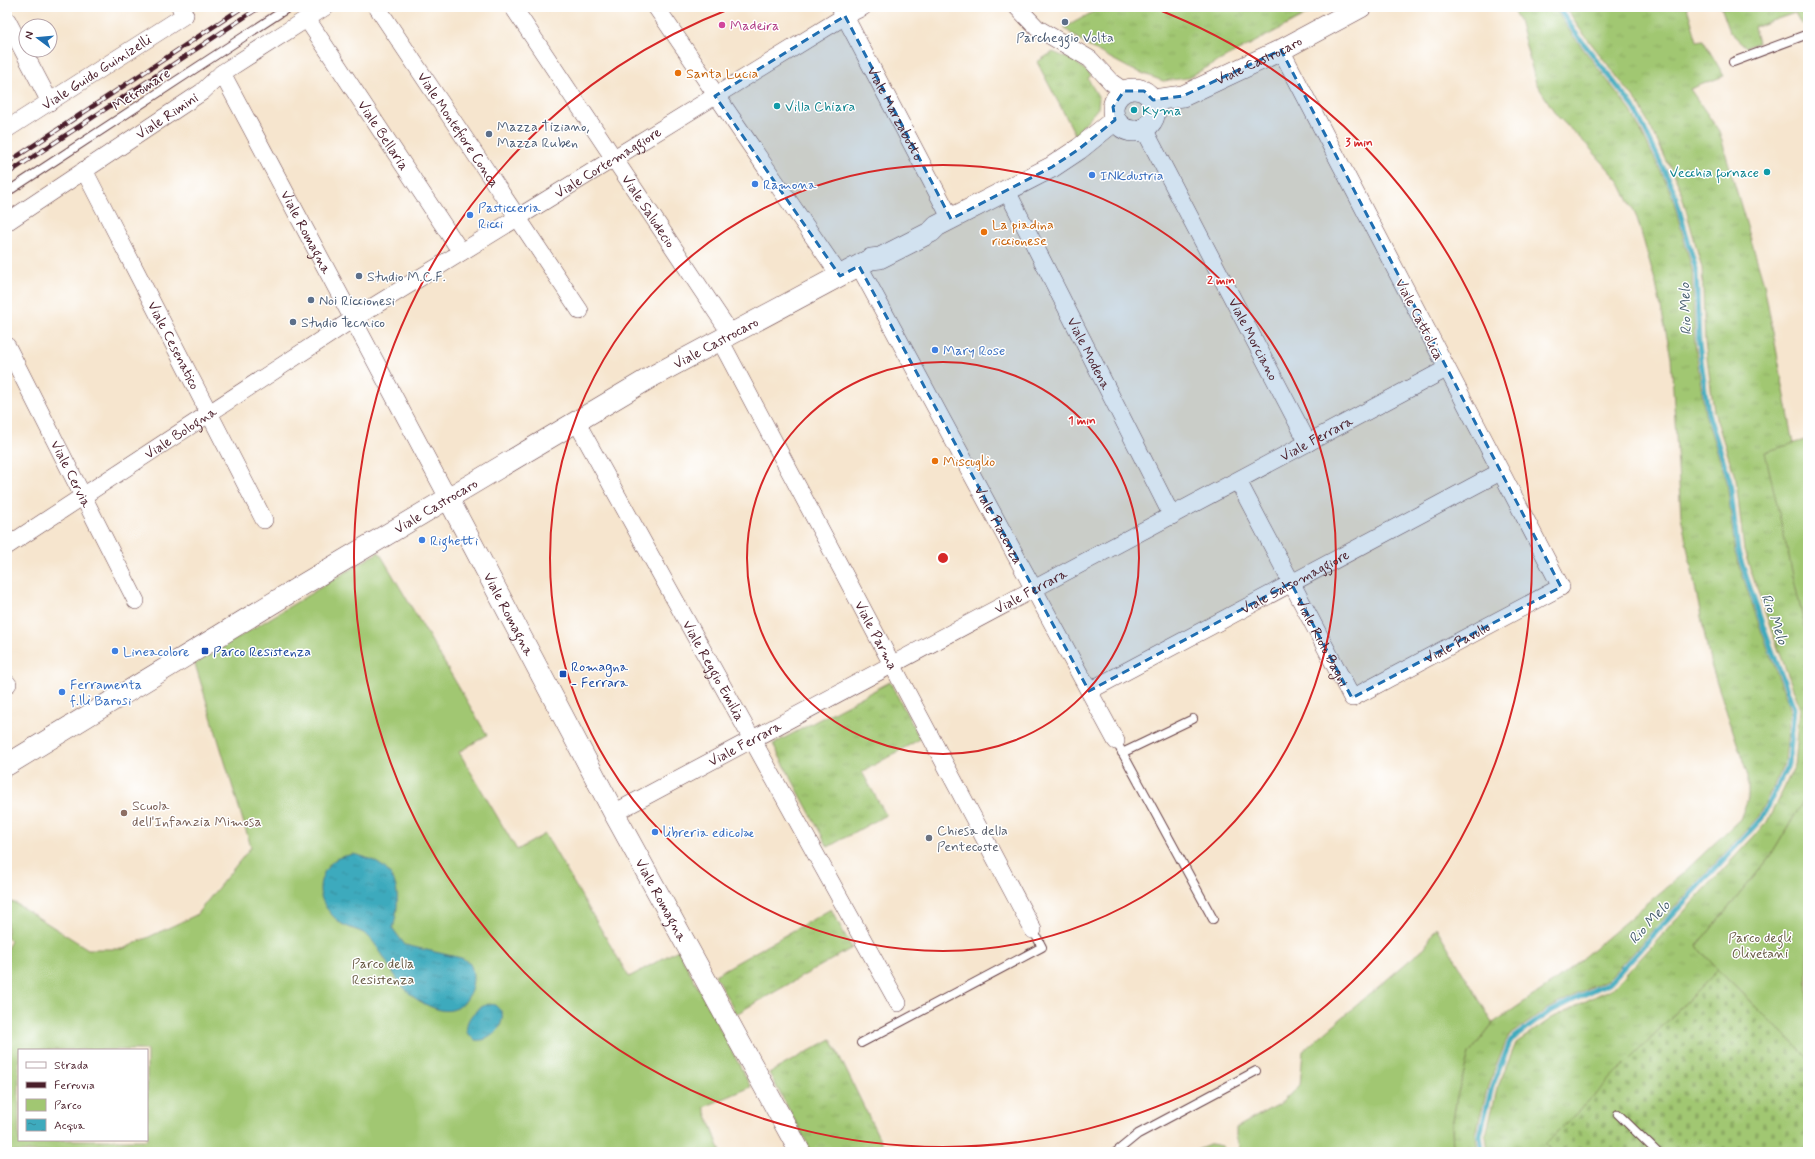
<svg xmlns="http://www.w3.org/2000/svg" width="1815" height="1159" font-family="Mynerve,sans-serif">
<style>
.grass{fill:url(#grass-tufts);stroke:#76734e}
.cemetery{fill:url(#cemetery-stones);stroke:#76734e}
.park{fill:#a1c772;stroke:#76734e;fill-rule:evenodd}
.water{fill:url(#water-ripples);stroke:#446474}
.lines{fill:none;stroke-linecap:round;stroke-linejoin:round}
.stream{stroke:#3eaabd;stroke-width:5}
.service-casing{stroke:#643d43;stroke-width:10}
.minor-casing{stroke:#643d43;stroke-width:18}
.tertiary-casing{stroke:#643d43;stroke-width:22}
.service{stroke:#fff;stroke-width:8}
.minor{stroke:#fff;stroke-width:17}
.tertiary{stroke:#fff;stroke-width:21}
.rail-casing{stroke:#4a1f2b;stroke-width:4.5}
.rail{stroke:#fff;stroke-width:3;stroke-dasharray:9;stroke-linecap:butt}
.marked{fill:#1f6fb2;fill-opacity:0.2;stroke:#1f6fb2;stroke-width:3;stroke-dasharray:8 5;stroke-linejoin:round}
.ring{fill:none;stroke:#d62828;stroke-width:2}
.service-dot{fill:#5c6f8a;stroke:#fff;stroke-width:1.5}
.hotel-dot{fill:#d1479c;stroke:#fff;stroke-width:1.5}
.food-dot{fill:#e8710a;stroke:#fff;stroke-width:1.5}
.culture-dot{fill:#0f9aa8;stroke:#fff;stroke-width:1.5}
.shop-dot{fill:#3f7fe0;stroke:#fff;stroke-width:1.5}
.transit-dot{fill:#1a4fb4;stroke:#fff;stroke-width:1.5}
.education-dot{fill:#8d6e63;stroke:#fff;stroke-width:1.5}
.worship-dot{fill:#6b7280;stroke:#fff;stroke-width:1.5}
.labels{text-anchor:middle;stroke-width:3;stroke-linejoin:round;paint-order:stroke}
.hotel-label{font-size:14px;fill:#b23c85;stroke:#fff;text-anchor:start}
.service-label{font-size:14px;fill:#4e5e75;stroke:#fff;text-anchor:start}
.street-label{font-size:14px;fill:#4a1f2b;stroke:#fff}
.food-label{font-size:14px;fill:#c56008;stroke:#fff;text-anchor:start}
.culture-label{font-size:14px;fill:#0d838f;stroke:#fff;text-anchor:start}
.shop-label{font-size:14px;fill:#366cbe;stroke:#fff;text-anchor:start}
.transit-label{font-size:14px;fill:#164399;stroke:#fff;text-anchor:start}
.education-label{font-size:14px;fill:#785e54;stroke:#fff;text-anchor:start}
.worship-label{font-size:14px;fill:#5b616d;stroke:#fff;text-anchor:start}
.park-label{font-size:14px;fill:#685a44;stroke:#fff}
.water-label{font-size:15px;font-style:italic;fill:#455e6d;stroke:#fff}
.centre{fill:#d62828;stroke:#fff;stroke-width:2}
.ring-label{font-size:12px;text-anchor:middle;font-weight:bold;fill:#d62828;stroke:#fff;stroke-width:3;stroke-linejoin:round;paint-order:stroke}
</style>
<defs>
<pattern id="grass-tufts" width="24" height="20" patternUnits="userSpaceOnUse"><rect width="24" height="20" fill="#a1c772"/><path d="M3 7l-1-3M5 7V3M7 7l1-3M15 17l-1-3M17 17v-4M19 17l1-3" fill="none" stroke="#8caa63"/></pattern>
<pattern id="cemetery-stones" width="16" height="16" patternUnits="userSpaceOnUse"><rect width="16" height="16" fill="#a1c772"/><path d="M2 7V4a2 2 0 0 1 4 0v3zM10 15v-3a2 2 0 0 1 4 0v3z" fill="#8caa63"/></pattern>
<pattern id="water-ripples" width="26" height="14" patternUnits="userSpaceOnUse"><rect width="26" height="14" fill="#3eaabd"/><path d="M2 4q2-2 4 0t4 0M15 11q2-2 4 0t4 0" fill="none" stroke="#368a9a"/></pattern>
</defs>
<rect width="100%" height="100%" fill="#fff"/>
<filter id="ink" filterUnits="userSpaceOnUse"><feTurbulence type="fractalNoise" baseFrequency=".025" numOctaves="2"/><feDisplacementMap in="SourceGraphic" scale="8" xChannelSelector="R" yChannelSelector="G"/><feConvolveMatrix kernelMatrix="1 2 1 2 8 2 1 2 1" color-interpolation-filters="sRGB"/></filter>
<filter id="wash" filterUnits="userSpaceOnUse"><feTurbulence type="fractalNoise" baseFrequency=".012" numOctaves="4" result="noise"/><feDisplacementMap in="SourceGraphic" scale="16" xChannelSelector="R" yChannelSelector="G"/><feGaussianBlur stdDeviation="0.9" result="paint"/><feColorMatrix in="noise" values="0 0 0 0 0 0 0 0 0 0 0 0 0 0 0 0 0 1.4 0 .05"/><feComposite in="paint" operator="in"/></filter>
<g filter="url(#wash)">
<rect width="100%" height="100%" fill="#f6e5ce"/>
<path class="grass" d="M1102,7H1321L1187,78L1163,81L1131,69L1086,45L1064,28Z
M1511,7H1554L1571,33L1631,111L1671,192L1692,269L1695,343L1705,414L1727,482L1735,553L1761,630L1790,708L1785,762L1759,816L1608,979L1547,1009L1508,1037L1488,1086L1476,1134L1478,1152H1453L1452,1126L1457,1096L1469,1054L1493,1023L1555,981L1681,875L1740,819L1748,798V776L1710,662L1681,516L1671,357L1656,284L1637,218L1619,181L1587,145L1557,116L1536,83L1519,20Z
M1566,7H1687L1697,41L1703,40L1724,76L1690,89L1719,131L1764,284L1794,444L1766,452L1808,641V793L1771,856L1697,946L1718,970L1546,1145L1552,1152H1488L1486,1135L1497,1089L1516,1043L1552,1018L1614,987L1767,822L1795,765L1800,707L1770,627L1744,551L1736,480L1714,412L1705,342L1702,268L1680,188L1640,106L1579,28Z
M1721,7H1808V22L1801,24L1795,13L1754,27L1758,43L1746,47L1730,32Z
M1053,52L1074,61L1091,75L1088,79L1099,98L1098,108L1080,129L1083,132L1076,136L1037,62Z
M890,682L920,739L862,772L886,815L828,847L773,744Z
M831,909L852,948L736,1014L715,975Z
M831,1039L886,1152H812L769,1073Z"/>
<path class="cemetery" d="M1718,970L1808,1058V1152H1552L1545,1145Z"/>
<path class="park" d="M1808,439V641L1765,452Z
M379,552L487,735L459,752L517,850L545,834L629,977L678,950L751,1087L704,1107L721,1152H7V948L11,941L7,937V901L15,903L88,949H123L196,915L251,847L195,664ZM19,1050H147V1140H19Z
M1808,793V1058L1718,970L1697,946L1771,856Z
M1436,927L1493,1023L1469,1054L1457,1096L1452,1126L1453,1152H1241L1236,1137V1128L1282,1102L1300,1085L1303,1051L1425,947Z
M1212,1144L1222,1146L1228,1152H1192Z"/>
<path class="water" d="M353,854C398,864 403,889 393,929L405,945L461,958C464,959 467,961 469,963C472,966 473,973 473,977C473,998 459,1016 437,1009C397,996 394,966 370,938C362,929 346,929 338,921C331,915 323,905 321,896C317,883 325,866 336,859C341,856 348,856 353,854Z
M489,1004L495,1005L502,1012C505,1027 489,1043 475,1040L467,1033C464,1019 477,1007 489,1004Z"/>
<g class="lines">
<path class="stream" d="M1482,1152L1480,1135L1492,1087L1511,1040L1549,1012L1610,982L1762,818L1789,763L1794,708L1764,629L1738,552L1730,481L1708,413L1699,343L1696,269L1674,191L1635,109L1574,31L1558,7"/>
</g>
</g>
<g filter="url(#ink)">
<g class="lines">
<defs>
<path id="service" d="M1733,62L1808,34
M7,192L289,7
M1116,741L1213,919
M1122,753L1193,719
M861,1043L1042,947L1033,930
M1618,1114L1657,1152
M1116,1152L1138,1134L1256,1071"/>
<g id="minor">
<path id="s1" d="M377,7L580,311"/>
<path id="s2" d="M513,7L731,334"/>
<path d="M656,7L840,276"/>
<path id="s3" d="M840,7L951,219"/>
<path d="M1017,7L1037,28L1090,59L1111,82L1124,91"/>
<path id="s4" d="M307,19L461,252"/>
<path d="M7,20L50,102"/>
<path id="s5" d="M222,73L448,498"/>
<path id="s6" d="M7,129L185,15L180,7"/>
<path id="s7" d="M1144,129L1308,443"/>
<path id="s8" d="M84,170L264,520"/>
<path id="s9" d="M1007,191L1172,516"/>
<path id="s10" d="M7,222L202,92L222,73L325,7"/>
<path id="s11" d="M859,266L1116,741"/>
<path id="s12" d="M720,340L1033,930"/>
<path id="s13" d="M7,346L136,601"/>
<path id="s14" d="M576,421L898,1003"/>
<path id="s15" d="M1238,481L1352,698L1561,587L1281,50"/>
<path id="s16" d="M7,546L353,319L845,16L863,7"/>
<path d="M7,683L8,684"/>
<path id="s17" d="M1089,691L1500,472"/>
<path id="s18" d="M614,813L1446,369"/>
</g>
<g id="tertiary">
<circle cx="1134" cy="110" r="21"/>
<path id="s19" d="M1153,100L1183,96L1281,50L1361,7"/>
<path id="s20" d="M448,498L614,813L800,1152"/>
<path id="s21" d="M7,765L304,584L653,376L871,259L880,258L931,232L937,226L1052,167L1079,149L1115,120"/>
</g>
</defs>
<use href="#service" class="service-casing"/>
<use href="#minor" class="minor-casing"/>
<use href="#tertiary" class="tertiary-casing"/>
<use href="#service" class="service"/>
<use href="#minor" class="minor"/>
<use href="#tertiary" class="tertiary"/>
<defs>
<path id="rail" d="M7,163L243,7
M7,174L260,7"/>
</defs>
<use href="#rail" class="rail-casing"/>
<use href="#rail" class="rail"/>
</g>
</g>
<path class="marked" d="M845,16L951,219L1052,167L1079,149L1115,120L1113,107L1124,91H1144L1153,100L1183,96L1281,50L1561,587L1352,698L1291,583L1089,691L859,266L840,276L715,96Z"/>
<g class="ring">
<circle cx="943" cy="558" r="196"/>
<circle cx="943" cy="558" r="393"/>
<path d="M1154 8A589 589 0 1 1 732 8"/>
</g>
<g class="service-dot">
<circle cx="1065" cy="22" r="4"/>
<circle cx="489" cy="134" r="4"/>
<circle cx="359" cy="276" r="4"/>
<circle cx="311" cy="300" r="4"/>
<circle cx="293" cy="322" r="4"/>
</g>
<circle class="hotel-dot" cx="722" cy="25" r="4"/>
<g class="food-dot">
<circle cx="678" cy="73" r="4"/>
<circle cx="984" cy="232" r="4"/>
<circle cx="935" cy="461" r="4"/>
</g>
<g class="culture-dot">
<circle cx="777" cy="106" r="4"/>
<circle cx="1134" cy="110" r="4"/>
<circle cx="1767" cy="172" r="4"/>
</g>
<g class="shop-dot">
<circle cx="1092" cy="175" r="4"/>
<circle cx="755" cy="184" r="4"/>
<circle cx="470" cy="215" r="4"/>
<circle cx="935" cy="350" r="4"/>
<circle cx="422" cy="540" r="4"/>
<circle cx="115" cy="651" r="4"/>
<circle cx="62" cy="692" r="4"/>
<circle cx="655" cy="832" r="4"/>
</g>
<g class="transit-dot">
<rect x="201" y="647" width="8" height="8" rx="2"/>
<rect x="559" y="670" width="8" height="8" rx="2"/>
</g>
<circle class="education-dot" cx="124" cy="813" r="4"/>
<circle class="worship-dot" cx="929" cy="838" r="4"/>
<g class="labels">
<g class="hotel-label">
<text x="730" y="30">Madeira</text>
</g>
<g class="service-label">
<text x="1065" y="42" text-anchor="middle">Parcheggio Volta</text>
<text x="497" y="131">Mazza Tiziano,<tspan x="497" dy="16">Mazza Ruben</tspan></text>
<text x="367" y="281">Studio M.C.F.</text>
<text x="319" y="305">Noi Riccionesi</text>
<text x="301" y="327">Studio Tecnico</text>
</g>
<g class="street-label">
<text dy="5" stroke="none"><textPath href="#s19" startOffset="114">Viale Castrocaro</textPath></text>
<text dy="5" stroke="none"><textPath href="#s6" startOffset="106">Viale Guido Guinizelli</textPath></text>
<text transform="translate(141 89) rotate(-33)" y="5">Metromare</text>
<text dy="5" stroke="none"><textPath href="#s3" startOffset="120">Viale Marzabotto</textPath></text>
<text dy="5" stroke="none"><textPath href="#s10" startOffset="192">Viale Rimini</textPath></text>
<text dy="5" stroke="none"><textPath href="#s1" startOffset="147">Viale Montefiore Conca</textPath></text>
<text dy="5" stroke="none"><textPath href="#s4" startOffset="139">Viale Bellaria</textPath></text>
<text dy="5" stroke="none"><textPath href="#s16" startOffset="713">Viale Cortemaggiore</textPath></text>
<text dy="5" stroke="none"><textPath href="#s2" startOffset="245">Viale Saludecio</textPath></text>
<text dy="5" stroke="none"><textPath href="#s5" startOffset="180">Viale Romagna</textPath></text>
<text transform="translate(1420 319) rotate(63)" y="5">Viale Cattolica</text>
<text dy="5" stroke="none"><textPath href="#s7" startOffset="237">Viale Morciano</textPath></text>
<text dy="5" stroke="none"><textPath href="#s21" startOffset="825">Viale Castrocaro</textPath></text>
<text dy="5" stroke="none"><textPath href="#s8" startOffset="197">Viale Cesenatico</textPath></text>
<text dy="5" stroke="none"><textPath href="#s9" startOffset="182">Viale Modena</textPath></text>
<text dy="5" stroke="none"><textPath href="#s16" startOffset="207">Viale Bologna</textPath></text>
<text dy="5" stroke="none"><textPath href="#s18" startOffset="796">Viale Ferrara</textPath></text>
<text dy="5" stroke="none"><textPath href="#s13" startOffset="143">Viale Cervia</textPath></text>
<text dy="5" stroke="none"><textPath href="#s21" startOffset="501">Viale Castrocaro</textPath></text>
<text dy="5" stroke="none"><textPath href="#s11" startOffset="294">Viale Piacenza</textPath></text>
<text dy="5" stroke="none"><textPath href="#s17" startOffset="233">Viale Salsomaggiore</textPath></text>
<text dy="5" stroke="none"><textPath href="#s18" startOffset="472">Viale Ferrara</textPath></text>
<text dy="5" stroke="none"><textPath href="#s20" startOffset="131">Viale Romagna</textPath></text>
<text dy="5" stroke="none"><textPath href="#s12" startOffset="334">Viale Parma</textPath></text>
<text dy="5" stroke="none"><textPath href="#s15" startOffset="182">Viale Riolo Bagni</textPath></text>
<text dy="5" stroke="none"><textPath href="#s15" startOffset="364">Viale Pavullo</textPath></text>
<text dy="5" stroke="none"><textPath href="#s14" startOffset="285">Viale Reggio Emilia</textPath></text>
<text dy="5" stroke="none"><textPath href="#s18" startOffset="148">Viale Ferrara</textPath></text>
<text dy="5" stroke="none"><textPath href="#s20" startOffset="455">Viale Romagna</textPath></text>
</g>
<g class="food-label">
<text x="686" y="78">Santa Lucia</text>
<text x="992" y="229">La piadina<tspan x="992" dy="16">riccionese</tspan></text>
<text x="943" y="466">Miscuglio</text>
</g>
<g class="culture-label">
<text x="785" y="111">Villa Chiara</text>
<text x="1142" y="115">Kyma</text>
<text x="1759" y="177" text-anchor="end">Vecchia fornace</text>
</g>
<g class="shop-label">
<text x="1100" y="180">INKdustria</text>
<text x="763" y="189">Ramona</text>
<text x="478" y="212">Pasticceria<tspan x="478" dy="16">Ricci</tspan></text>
<text x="943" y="355">Mary Rose</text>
<text x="430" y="545">Righetti</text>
<text x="123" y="656">Lineacolore</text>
<text x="70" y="689">Ferramenta<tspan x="70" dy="16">f.lli Barosi</tspan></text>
<text x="663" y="837">libreria edicolæ</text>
</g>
<g class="transit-label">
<text x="213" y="656">Parco Resistenza</text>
<text x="571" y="671">Romagna<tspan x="571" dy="16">- Ferrara</tspan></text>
</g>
<g class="education-label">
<text x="132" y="810">Scuola<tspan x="132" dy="16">dell'Infanzia Mimosa</tspan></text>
</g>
<g class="worship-label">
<text x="937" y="835">Chiesa della<tspan x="937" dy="16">Pentecoste</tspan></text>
</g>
<g class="park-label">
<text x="1760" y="942">Parco degli<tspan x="1760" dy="16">Olivetani</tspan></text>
<text x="383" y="968">Parco della<tspan x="383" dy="16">Resistenza</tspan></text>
</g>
<g class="water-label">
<text transform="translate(1685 309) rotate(-92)" y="5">Rio Melo</text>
<text transform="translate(1775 619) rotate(70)" y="5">Rio Melo</text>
<text transform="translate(1649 922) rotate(-47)" y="5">Rio Melo</text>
</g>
</g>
<circle cx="943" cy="558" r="6" class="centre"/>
<g class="ring-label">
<text x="1359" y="146">3 min</text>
<text x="1221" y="284">2 min</text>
<text x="1082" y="424">1 min</text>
</g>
<rect width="1815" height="1159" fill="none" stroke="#fff" stroke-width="24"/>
<rect x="18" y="1049" width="130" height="92" fill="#ffffff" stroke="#b7a5aa"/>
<rect x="26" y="1062" width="20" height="6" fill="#ffffff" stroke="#b7a5aa"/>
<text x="54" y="1069" font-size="12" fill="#4a1f2b">Strada</text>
<rect x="26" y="1082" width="20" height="6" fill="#4a1f2b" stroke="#b7a5aa"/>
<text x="54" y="1089" font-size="12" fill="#4a1f2b">Ferrovia</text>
<rect x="26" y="1099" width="20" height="12" fill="#a1c772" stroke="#b7a5aa"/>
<text x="54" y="1109" font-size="12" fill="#4a1f2b">Parco</text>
<rect x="26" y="1119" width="20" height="12" fill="url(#water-ripples)" stroke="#b7a5aa"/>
<text x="54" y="1129" font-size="12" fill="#4a1f2b">Acqua</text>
<g transform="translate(38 38) rotate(286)"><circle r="19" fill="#ffffff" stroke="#b7a5aa"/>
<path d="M0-3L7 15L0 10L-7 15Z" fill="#1f6fb2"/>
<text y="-6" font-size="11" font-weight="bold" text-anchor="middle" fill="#4a1f2b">N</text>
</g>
</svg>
